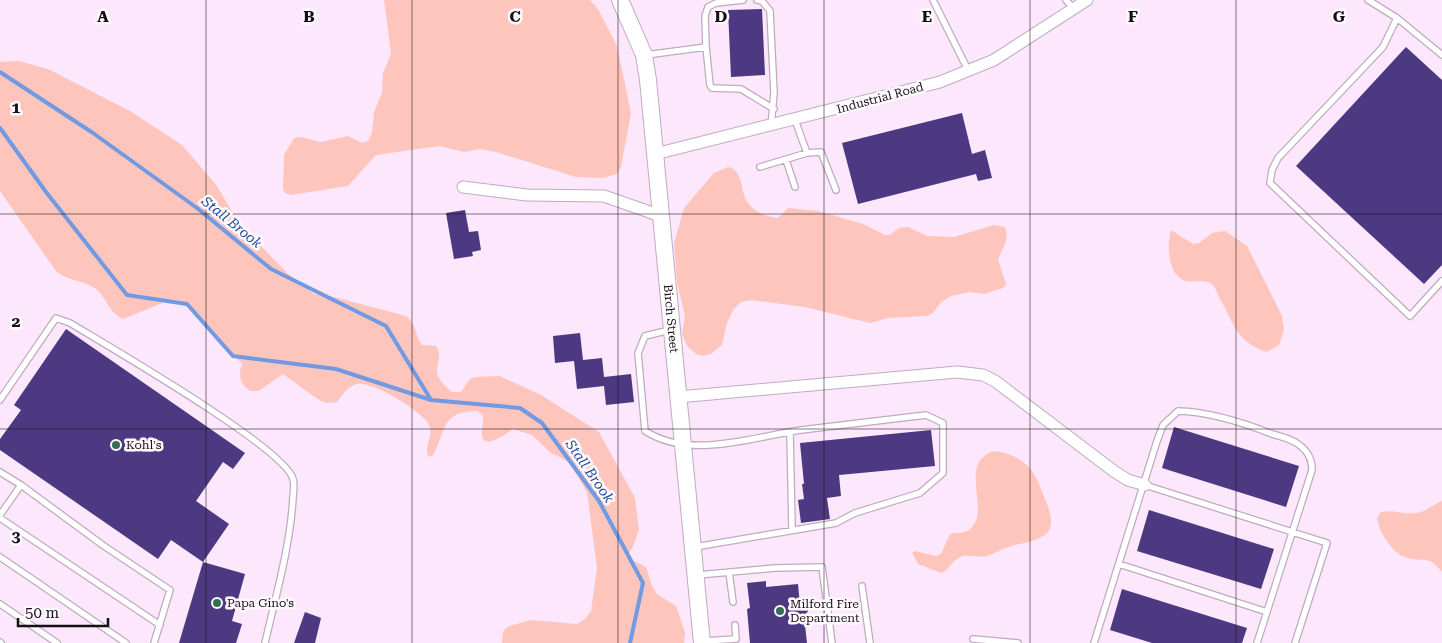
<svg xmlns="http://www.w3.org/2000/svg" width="1442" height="643" font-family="'Roboto Serif',serif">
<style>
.green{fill:#fdc5bc}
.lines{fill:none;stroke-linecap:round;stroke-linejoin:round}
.stream{stroke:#729ae2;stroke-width:4}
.building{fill:#4d3981}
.lane-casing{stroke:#bfabbf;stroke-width:8}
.street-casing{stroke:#bfabbf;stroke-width:13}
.secondary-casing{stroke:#bfabbf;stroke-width:18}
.lane{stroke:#fff;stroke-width:5.5}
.street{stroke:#fff;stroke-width:11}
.secondary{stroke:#fff;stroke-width:16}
.grid{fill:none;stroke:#160f16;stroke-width:1;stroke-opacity:0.55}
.poi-dot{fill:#326d56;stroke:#fffbff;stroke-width:2}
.labels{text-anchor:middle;stroke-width:5;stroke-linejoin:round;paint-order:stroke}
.street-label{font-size:12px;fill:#160f16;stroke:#fffbff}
.poi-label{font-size:12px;fill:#160f16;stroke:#fffbff;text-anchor:start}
.water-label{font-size:14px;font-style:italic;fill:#1e4a9f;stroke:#fffbff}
.grid-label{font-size:16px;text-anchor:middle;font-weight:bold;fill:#160f16;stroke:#fffbff;stroke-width:5;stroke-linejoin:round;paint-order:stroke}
</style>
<rect width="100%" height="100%" fill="#fce7fc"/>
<path class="green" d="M384,0H590L598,9L617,46L631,113L621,167L617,174L603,178L576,177L496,152L480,149L464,152L439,146L376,155L348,186L291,195L285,193L283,189L284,155L294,138L301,137L321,142L348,136L362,143L368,141L372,132L374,112L382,93L383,73L391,54Z
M19,61L48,69L130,111L182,145L217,186L238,222L287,273L314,294L334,297L406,316C418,326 414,334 422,345L436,346C447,365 423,368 452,392H461L469,380L474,377L500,376L541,395L599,432L635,498L639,529L633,547L626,557L646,567L652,586L657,594L676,606L685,633L684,643H502L503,632L507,627L530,620L577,624L585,619L591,611L597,568L587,492L569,462L550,452L532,435L513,429C508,433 480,453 482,432C482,426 484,422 483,416L478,411C441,411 447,429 433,455L429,457C422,446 436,435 428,423C419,410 373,381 357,384C347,387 343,394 337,402L326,403L316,398L283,374L259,391H250C240,384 238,375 242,364L193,309L170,300L123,319C109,313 107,298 96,289C85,280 69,282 56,271L0,191V62Z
M728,167C753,173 727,210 778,218L788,208L818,211L863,224L885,235H890L899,228L908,227L927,236L954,237L994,225L1005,227C1010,240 1002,248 998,260L1006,284L1003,288L984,294L970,292L951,296L941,302L933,313L927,316L888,318L870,323L805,307L751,300L741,302L733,310L727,323L722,345L711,354L702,356L696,354L687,346L682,334L685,316L677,282L674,243L684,208L714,173Z
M1171,230L1193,244L1199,243L1212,233L1225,231L1247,246L1282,316L1284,330L1279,345L1267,352C1235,341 1235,325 1220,299C1218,295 1216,289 1213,285C1204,277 1193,284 1183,280C1167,272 1167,244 1171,230Z
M994,451C1014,453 1031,464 1038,482C1043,495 1051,509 1051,522C1051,542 1022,542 1008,547C1001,549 995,554 987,556C980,558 972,555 965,556C953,557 950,570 941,573L918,564L912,553L915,551L936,556L941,554L950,534C956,532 964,534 969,530C993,512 956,463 994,451Z
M1442,501V572C1428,554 1426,563 1408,558C1393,555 1379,532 1377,518L1381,512C1394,509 1404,515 1417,513C1426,512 1433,504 1442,501Z"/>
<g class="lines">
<path class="stream" d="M0,72L93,133L197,208L271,269L386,326L431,400
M0,128L46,192L127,295L187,304L233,356L336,369L431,400L520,408L542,423L599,501L643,583L630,643"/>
</g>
<path class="building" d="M762,9L765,75L731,77L728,10Z
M1406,47L1442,80V265L1424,284L1296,166Z
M962,113L972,154L985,150L992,178L978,181L976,174L858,204L842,143Z
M465,210L469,232L478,231L481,250L472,252L473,256L454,259L446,213Z
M66,329L245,453L233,469L223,462L196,501L229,524L203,562L171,540L158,559L0,450V439L21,410L14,405Z
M580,333L583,360L602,358L604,377L631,374L634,402L606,405L604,386L577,389L574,361L555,363L553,336Z
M1174,427L1299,466L1286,507L1162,468Z
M931,430L935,466L839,475L841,496L827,498L830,519L801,523L798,500L804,499L802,484H804L800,443Z
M1149,510L1274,549L1261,589L1137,551Z
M203,562L245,574L232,621L242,624L236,643H179Z
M766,581V587L798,584L800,605L804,604L809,610L804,616L807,643H750L747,609L750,608L747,583Z
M1122,589L1247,628L1242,643H1152L1110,630Z
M305,612L321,618L315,643H294Z"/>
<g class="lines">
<defs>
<path id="lane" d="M757,0L762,1L770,11L774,93L771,126
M933,0L969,72
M1066,0L1074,9
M1368,0L1397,18L1442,55
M1397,18L1383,47L1278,158L1272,170L1270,183L1410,316L1442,281
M706,47L710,85L712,88L741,89L774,109
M646,55L706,47L705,16L708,7L716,3L743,0
M795,120L807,153L821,152L836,190
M786,160L795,187
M760,167L807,153
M670,330L645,336L638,353L645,431C691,460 752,437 801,430C842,425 884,420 926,415L943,423V473L920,493L855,513L836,523L695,547
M0,400L56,318L70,323C106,345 285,448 293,479C295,484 293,492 293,498C290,547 276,595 265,643
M790,433L792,529
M0,472L21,485L0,515
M21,485L104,546L170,590L154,643
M1145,485L1327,543L1295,643
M0,518L160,625
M0,557L126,643
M1119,564L1267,612
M729,572L733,602
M698,575L775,568L822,567L832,643
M862,586L870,643
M0,604L57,643
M973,639L1018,643
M704,641L736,639L735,625
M0,642L1,643
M1094,643L1157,441L1163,425L1178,411C1211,412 1242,422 1272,434C1280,436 1291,439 1298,444C1307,450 1312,459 1312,470L1257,643"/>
<path id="street" d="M655,154L940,82L994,60L1087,0
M463,187L527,195L604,196L661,216
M678,397L957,372L983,375L995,381L1115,472L1128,480L1145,485"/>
<g id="secondary">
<path id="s1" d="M620,0L644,55L648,80L702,643"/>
</g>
</defs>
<use href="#lane" class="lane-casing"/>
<use href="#street" class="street-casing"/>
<use href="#secondary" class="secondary-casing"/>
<use href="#lane" class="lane"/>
<use href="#street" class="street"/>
<use href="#secondary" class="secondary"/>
</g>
<path class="grid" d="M206,0V643M412,0V643M618,0V643M824,0V643M1030,0V643M1236,0V643M0,214H1442M0,429H1442"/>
<g class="poi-dot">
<circle cx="116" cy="445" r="5"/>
<circle cx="217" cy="603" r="5"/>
<circle cx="780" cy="611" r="5"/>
</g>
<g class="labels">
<g class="street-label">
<text transform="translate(880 98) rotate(-15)" y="4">Industrial Road</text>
<text dy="4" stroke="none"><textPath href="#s1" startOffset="325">Birch Street</textPath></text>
</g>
<g class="poi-label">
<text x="126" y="449">Kohl's</text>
<text x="227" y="607">Papa Gino's</text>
<text x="790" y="608">Milford Fire<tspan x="790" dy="14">Department</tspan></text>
</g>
<g class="water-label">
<text transform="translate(232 222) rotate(39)" y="5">Stall Brook</text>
<text transform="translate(590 471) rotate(55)" y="5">Stall Brook</text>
</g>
</g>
<g class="grid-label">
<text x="103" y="22">A</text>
<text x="309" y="22">B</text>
<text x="515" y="22">C</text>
<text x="721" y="22">D</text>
<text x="927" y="22">E</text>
<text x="1133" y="22">F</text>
<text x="1339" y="22">G</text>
<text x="16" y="113">1</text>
<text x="16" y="327">2</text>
<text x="16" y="542">3</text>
</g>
<path d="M18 618v8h90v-8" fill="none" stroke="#160f16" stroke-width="2.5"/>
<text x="25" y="618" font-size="15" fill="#160f16" stroke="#fffbff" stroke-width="4" paint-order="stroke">50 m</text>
</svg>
